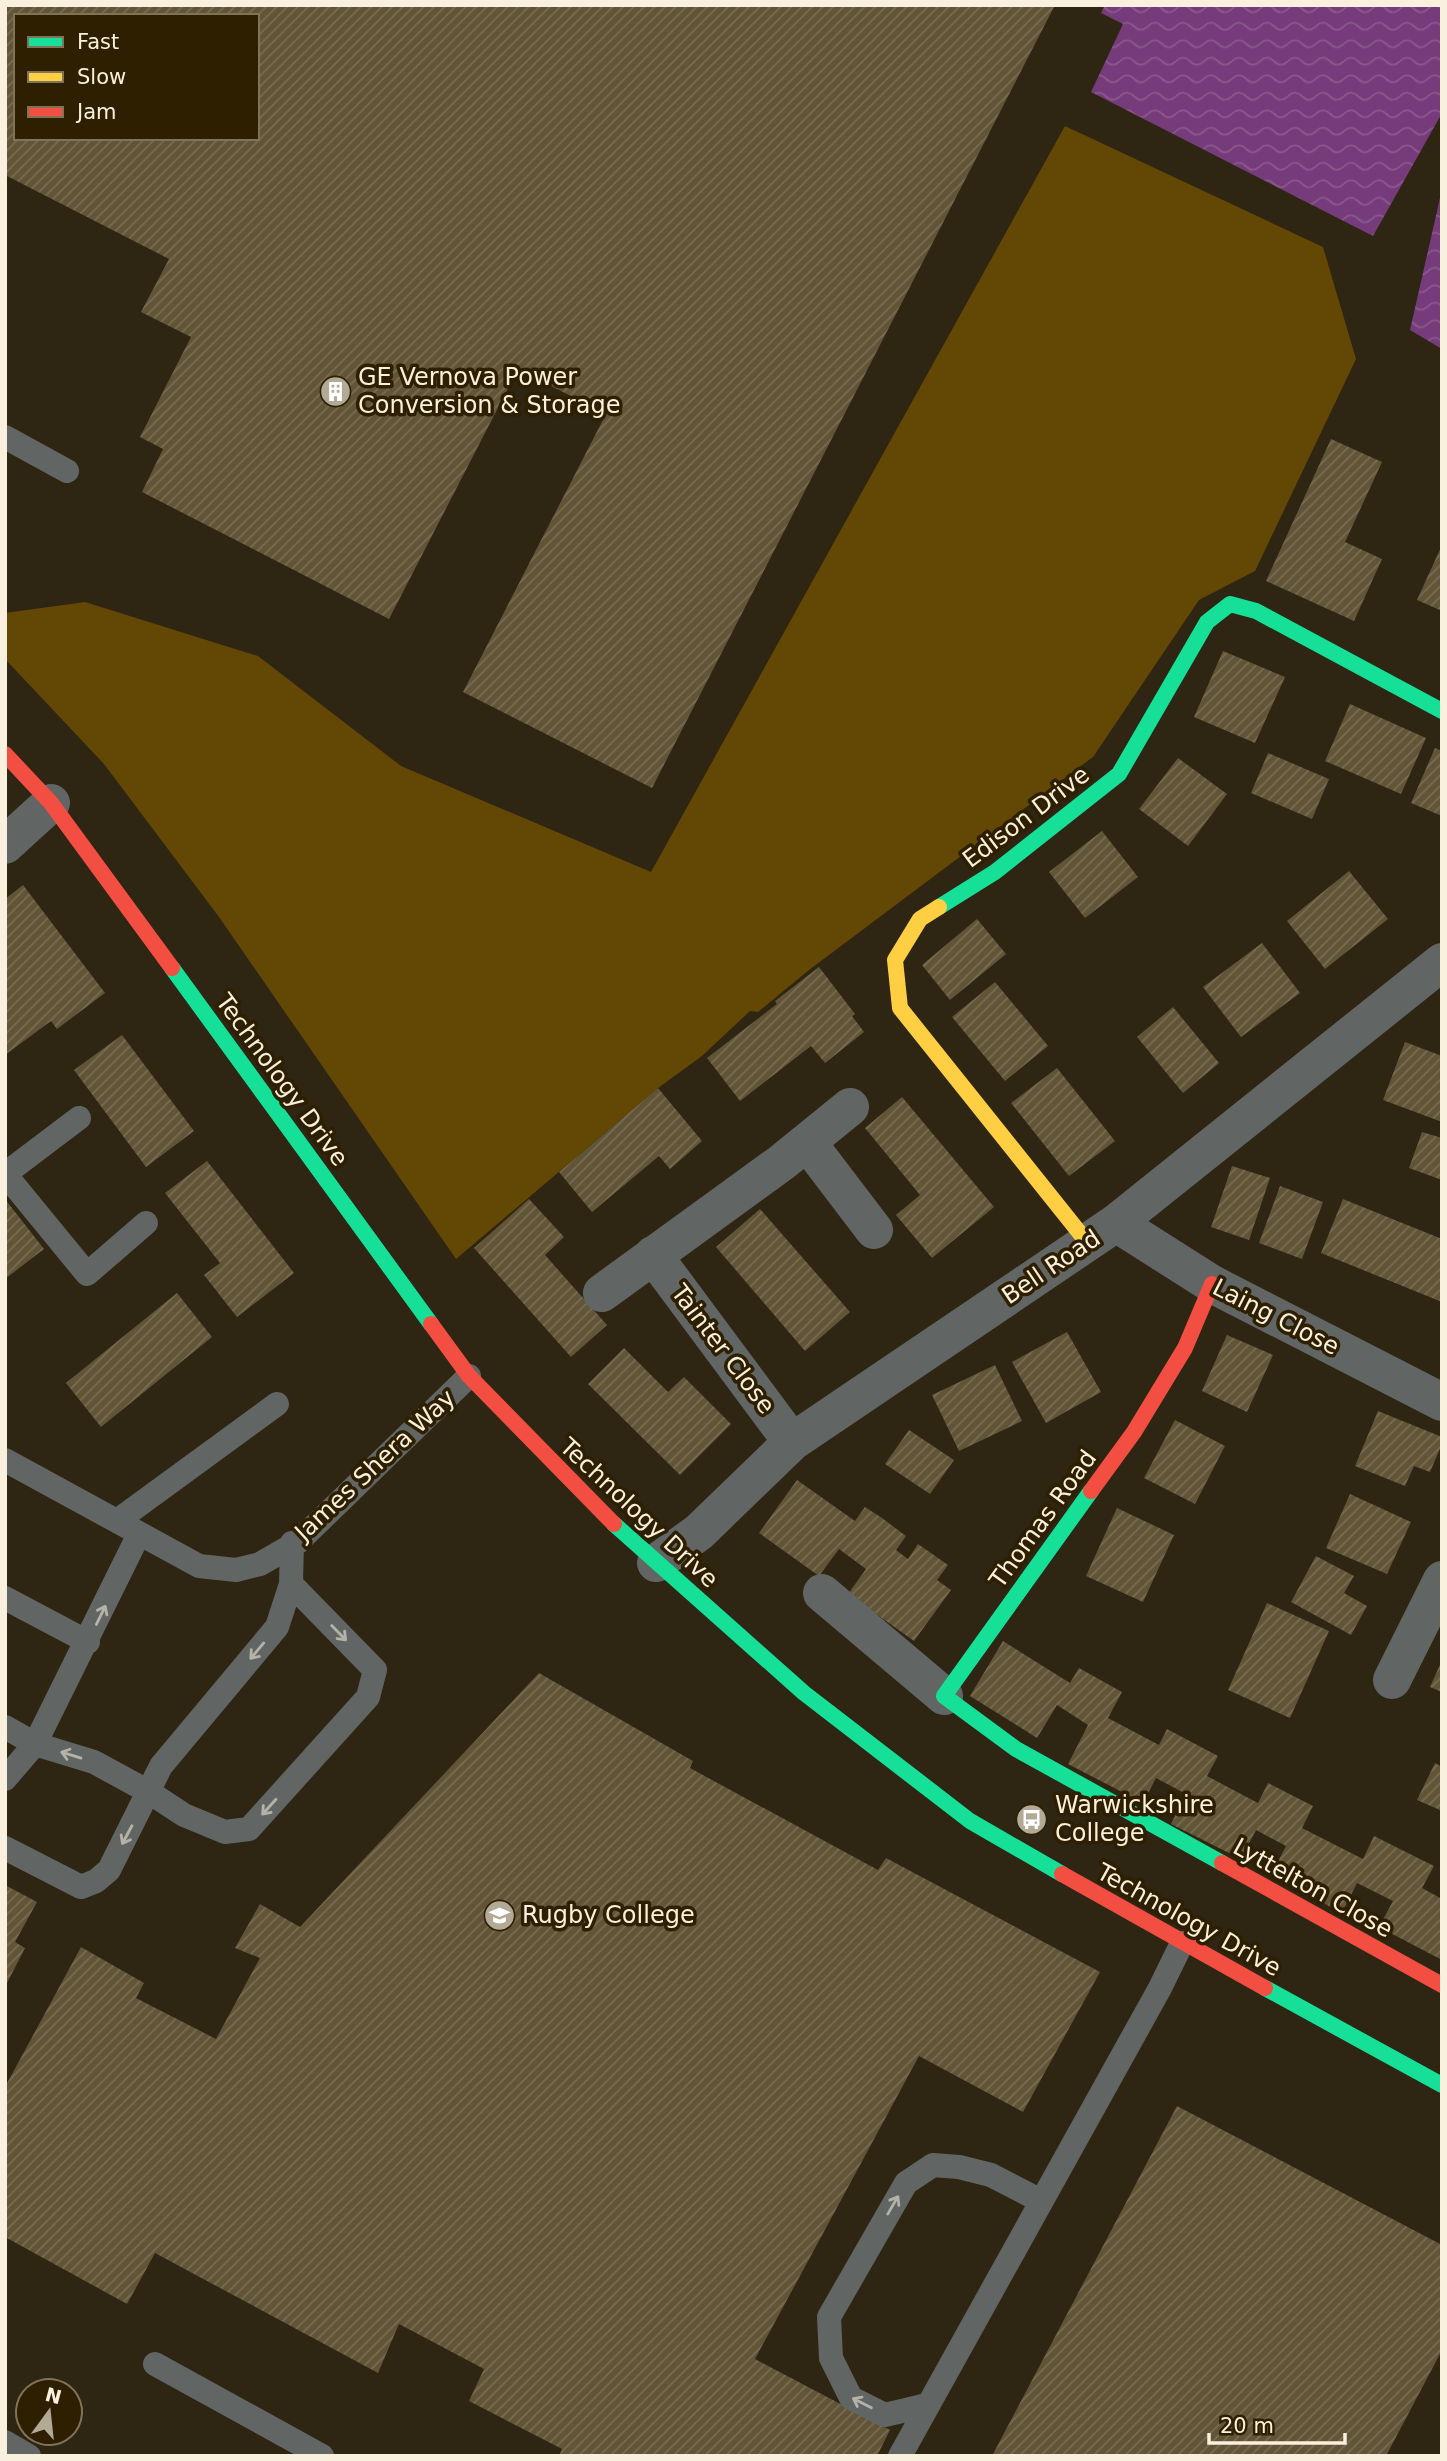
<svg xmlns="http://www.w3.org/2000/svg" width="1447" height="2461" font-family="'DejaVu Sans',sans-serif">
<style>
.green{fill:#634805}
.water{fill:url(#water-waves)}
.building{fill:url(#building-hatch);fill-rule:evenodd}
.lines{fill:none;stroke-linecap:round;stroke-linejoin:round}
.lane{stroke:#616664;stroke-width:24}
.street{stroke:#616664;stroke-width:38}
.fast{stroke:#16e098;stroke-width:16}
.slow{stroke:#ffcf43;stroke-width:16}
.jam{stroke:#f24e42;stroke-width:16}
.oneway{stroke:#b5b2a7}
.labels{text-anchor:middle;stroke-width:7;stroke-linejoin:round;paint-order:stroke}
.poi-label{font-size:24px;fill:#f9f0dd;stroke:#2e1f00;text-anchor:start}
.street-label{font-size:24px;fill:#f9f0dd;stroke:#2e1f00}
</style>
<defs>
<pattern id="water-waves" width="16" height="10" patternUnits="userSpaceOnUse" patternTransform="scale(1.75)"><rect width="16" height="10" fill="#763b7b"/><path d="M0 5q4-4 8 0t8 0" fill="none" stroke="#8a588d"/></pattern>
<pattern id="building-hatch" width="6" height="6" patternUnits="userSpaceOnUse" patternTransform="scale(1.75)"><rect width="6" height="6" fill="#615437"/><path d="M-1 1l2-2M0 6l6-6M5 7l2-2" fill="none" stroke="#786d54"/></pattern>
</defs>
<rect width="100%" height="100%" fill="#2e2513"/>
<path class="green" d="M1065,126L1323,247L1356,359L1255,571L1199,600L1093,757L809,970L758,1012L750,1011L702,1056L658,1088L456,1259L219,917L104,764L5,659V613L85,602L258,656L401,766L651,872Z"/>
<path class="water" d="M1105,5H1442V113L1373,236L1091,92L1123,24L1101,13Z
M1440,198L1442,199V349L1410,330Z"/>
<path class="building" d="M5,5H1055L652,788L463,692L606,414L518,369L389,619L142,492L163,449L140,437L191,337L141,312L169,259L5,175ZM16,16H257V138H16Z
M1331,439L1382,462L1345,542L1382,559L1354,621L1266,581Z
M1442,545V611L1417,600Z
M1223,651L1285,677L1255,743L1194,717Z
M1350,704L1426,738L1401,794L1325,761Z
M1435,748L1442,751V816L1411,803Z
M1268,753L1329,779L1312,819L1251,793Z
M1178,758L1227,794L1188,846L1139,809Z
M1102,831L1138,877L1085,918L1049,872Z
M1349,871L1388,919L1325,969L1287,921Z
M23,885L105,993L57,1029L51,1021L5,1055V899Z
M977,919L1006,954L950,1000L922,965Z
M1262,943L1300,993L1241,1037L1203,987Z
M819,967L855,1014L852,1016L864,1032L825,1063L811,1046L740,1101L707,1058L777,1004L775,1001Z
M995,982L1048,1046L1005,1081L952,1017Z
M1173,1007L1219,1063L1183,1093L1137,1037Z
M122,1035L194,1131L146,1167L74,1070Z
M1405,1042L1442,1056V1122L1383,1100Z
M1057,1068L1115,1141L1069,1176L1011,1103Z
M658,1088L702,1141L670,1169L659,1156L592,1212L559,1172Z
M902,1097L994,1207L932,1258L896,1215L920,1195L865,1128Z
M1422,1132L1442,1138V1180L1409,1168Z
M207,1161L294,1273L237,1317L204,1275L220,1263L165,1193Z
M1232,1166L1270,1178L1249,1240L1211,1227Z
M1280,1186L1323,1202L1302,1259L1259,1243Z
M5,1199L44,1249L5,1279Z
M529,1199L564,1237L545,1255L607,1325L571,1357L474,1248Z
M1343,1199L1442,1239V1302L1321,1253Z
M760,1209L850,1312L805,1351L716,1247Z
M177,1293L212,1337L101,1427L66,1383Z
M1067,1332L1101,1392L1046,1423L1012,1362Z
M1227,1335L1273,1355L1247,1412L1202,1391Z
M624,1348L668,1392L684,1377L731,1424L680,1475L588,1384Z
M995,1365L1022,1421L959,1451L932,1395Z
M1378,1411L1442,1437V1444L1430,1472L1414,1466L1405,1486L1355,1466Z
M1175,1420L1225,1446L1195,1504L1144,1478Z
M909,1430L954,1460L930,1494L885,1464Z
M797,1480L855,1521L865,1507L882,1518L906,1536L896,1550L908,1559L918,1544L948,1565L937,1580L951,1590L914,1641L848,1594L866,1569L839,1549L819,1576L759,1533Z
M1350,1494L1411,1522L1387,1574L1326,1548Z
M1117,1508L1174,1535L1143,1602L1086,1576Z
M1316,1556L1354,1576L1344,1593L1367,1606L1351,1635L1291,1602Z
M1267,1603L1329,1631L1290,1718L1228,1690Z
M1003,1641L1070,1683L1079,1668L1122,1692L1108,1718L1159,1745L1167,1729L1218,1756L1207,1776L1258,1803L1268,1783L1313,1806L1302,1828L1363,1859L1374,1836L1434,1866L1422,1888L1442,1899V1960L1379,1927L1393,1901L1357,1883L1342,1913L1271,1875L1286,1846L1256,1830L1241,1859L1171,1824L1186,1794L1156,1778L1143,1803L1068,1764L1088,1725L1057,1705L1037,1738L970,1696Z
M1442,1660V1692L1430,1687Z
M539,1673L693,1761L690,1768L878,1870L886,1858L1100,1972L1023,2112L919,2056L755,2359L890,2430L877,2456H559L562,2449L469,2401L484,2369L399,2324L378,2373L155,2253L127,2304L5,2237V2087L81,1947L144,1983L136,1998L216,2039L260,1958L235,1948L260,1904L300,1927Z
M1435,1763L1442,1767V1811L1417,1800Z
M5,1885L37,1902L15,1942L25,1948L5,1987Z
M1177,2106L1442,2245V2350L1386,2456H992Z"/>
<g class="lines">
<path class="lane" d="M5,437L67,471
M5,1174L87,1274L146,1223
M5,1174L79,1118
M5,1460L199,1566L236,1570L260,1564L298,1542L469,1376
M117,1521L277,1404
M5,1598L88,1642
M5,1727L35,1744L94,1762L149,1792L184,1815L225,1832L249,1829L368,1697L375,1670L291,1584
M5,1779L35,1744L139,1534
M5,1848L81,1887L96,1881L109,1870L161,1766L277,1627L291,1584L292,1543
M155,2364L322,2456
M927,2405L885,2415L851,2398L831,2358L829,2317L906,2183L933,2165L959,2167L991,2175L1041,2201
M5,2442L29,2456
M900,2456L1160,1988L1182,1943"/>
<path class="street" d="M5,845L51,803
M807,1142L874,1230
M1116,1223L1212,1284L1442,1402
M653,1255L792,1442
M602,1293L781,1163L850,1107
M656,1563L699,1532L792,1442L1116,1223L1442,962
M822,1593L944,1696
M1392,1680L1442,1580"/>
<path class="fast" d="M939,907L995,872L1119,774L1207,622L1230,604L1256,611L1442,711
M172,968L431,1324
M1091,1491L944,1696L1016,1749L1222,1863
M614,1524L804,1693L970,1821L1062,1874
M1265,1988L1442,2085"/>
<path class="slow" d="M939,907L920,919L895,960L900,1008L1087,1242"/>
<path class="jam" d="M5,754L51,803L172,968
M431,1324L469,1376L614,1524
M1091,1491L1134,1432L1185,1348L1212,1284
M1222,1863L1442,1985
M1062,1874L1265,1988"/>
</g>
<defs><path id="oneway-shaft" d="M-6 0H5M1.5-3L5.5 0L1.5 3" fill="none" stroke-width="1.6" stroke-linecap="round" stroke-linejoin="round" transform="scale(1.75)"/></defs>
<g class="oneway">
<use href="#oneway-shaft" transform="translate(101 1615) rotate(-64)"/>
<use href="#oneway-shaft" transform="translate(339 1633) rotate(46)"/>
<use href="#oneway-shaft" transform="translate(257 1651) rotate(130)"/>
<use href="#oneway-shaft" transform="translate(71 1755) rotate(-163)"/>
<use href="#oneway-shaft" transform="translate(269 1807) rotate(132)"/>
<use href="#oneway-shaft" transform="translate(127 1835) rotate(118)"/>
<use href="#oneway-shaft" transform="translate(893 2205) rotate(-60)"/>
<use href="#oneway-shaft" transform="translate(862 2403) rotate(-153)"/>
</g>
<defs>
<symbol id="building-disc" viewBox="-11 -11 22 22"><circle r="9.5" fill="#b2a996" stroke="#2e1f00"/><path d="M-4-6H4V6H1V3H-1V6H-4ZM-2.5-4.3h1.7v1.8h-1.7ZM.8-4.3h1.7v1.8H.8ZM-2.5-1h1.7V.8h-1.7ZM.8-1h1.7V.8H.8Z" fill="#fff"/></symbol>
<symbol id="bus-disc" viewBox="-11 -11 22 22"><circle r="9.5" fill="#b2a996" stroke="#2e1f00"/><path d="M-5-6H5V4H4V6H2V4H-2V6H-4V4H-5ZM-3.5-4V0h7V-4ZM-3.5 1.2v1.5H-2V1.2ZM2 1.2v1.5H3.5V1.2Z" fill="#fff"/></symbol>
<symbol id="university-disc" viewBox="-11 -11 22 22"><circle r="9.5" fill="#b2a996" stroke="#2e1f00"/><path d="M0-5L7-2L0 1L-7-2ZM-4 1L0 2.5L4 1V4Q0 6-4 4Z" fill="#fff"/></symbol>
</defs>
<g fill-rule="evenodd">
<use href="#building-disc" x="318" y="374" width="35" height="35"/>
<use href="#bus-disc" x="1014" y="1802" width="35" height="35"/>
<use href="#university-disc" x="482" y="1898" width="35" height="35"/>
</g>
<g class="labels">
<g class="poi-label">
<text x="358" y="385">GE Vernova Power<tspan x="358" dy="28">Conversion &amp; Storage</tspan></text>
<text x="1055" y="1813">Warwickshire<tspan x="1055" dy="28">College</tspan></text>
<text x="522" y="1923">Rugby College</text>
</g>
<g class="street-label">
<text transform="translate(1026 817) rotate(-37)" y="8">Edison Drive</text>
<text transform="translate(282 1080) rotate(54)" y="8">Technology Drive</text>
<text transform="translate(1051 1267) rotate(-34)" y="8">Bell Road</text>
<text transform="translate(1276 1317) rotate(27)" y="8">Laing Close</text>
<text transform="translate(723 1349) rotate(53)" y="8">Tainter Close</text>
<text transform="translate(375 1465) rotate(-43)" y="8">James Shera Way</text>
<text transform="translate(639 1513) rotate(43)" y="8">Technology Drive</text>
<text transform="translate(1043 1519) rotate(-54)" y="8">Thomas Road</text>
<text transform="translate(1313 1888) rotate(29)" y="8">Lyttelton Close</text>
<text transform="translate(1189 1920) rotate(29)" y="8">Technology Drive</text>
</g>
</g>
<rect width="1447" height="2461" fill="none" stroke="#f9f0dd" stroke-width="14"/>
<rect x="14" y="14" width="245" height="126" fill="#2e1f00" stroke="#7f7358" stroke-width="2"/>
<rect x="28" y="37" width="35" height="10" fill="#16e098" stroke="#7f7358" stroke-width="2"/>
<text x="77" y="49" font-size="21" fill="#f9f0dd">Fast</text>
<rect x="28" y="72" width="35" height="10" fill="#ffcf43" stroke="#7f7358" stroke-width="2"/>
<text x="77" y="84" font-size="21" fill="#f9f0dd">Slow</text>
<rect x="28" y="107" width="35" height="10" fill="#f24e42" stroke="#7f7358" stroke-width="2"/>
<text x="77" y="119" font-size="21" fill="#f9f0dd">Jam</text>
<g transform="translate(49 2412) rotate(15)"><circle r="33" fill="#2e1f00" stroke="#7f7358" stroke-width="2"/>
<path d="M0-5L12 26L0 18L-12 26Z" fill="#b2a996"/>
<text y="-10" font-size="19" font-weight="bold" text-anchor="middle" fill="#f9f0dd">N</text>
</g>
<path d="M1209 2433v10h136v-10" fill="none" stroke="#f9f0dd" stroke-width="3.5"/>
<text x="1220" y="2433" font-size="21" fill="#f9f0dd" stroke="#2e1f00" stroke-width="5" paint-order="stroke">20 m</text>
</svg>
